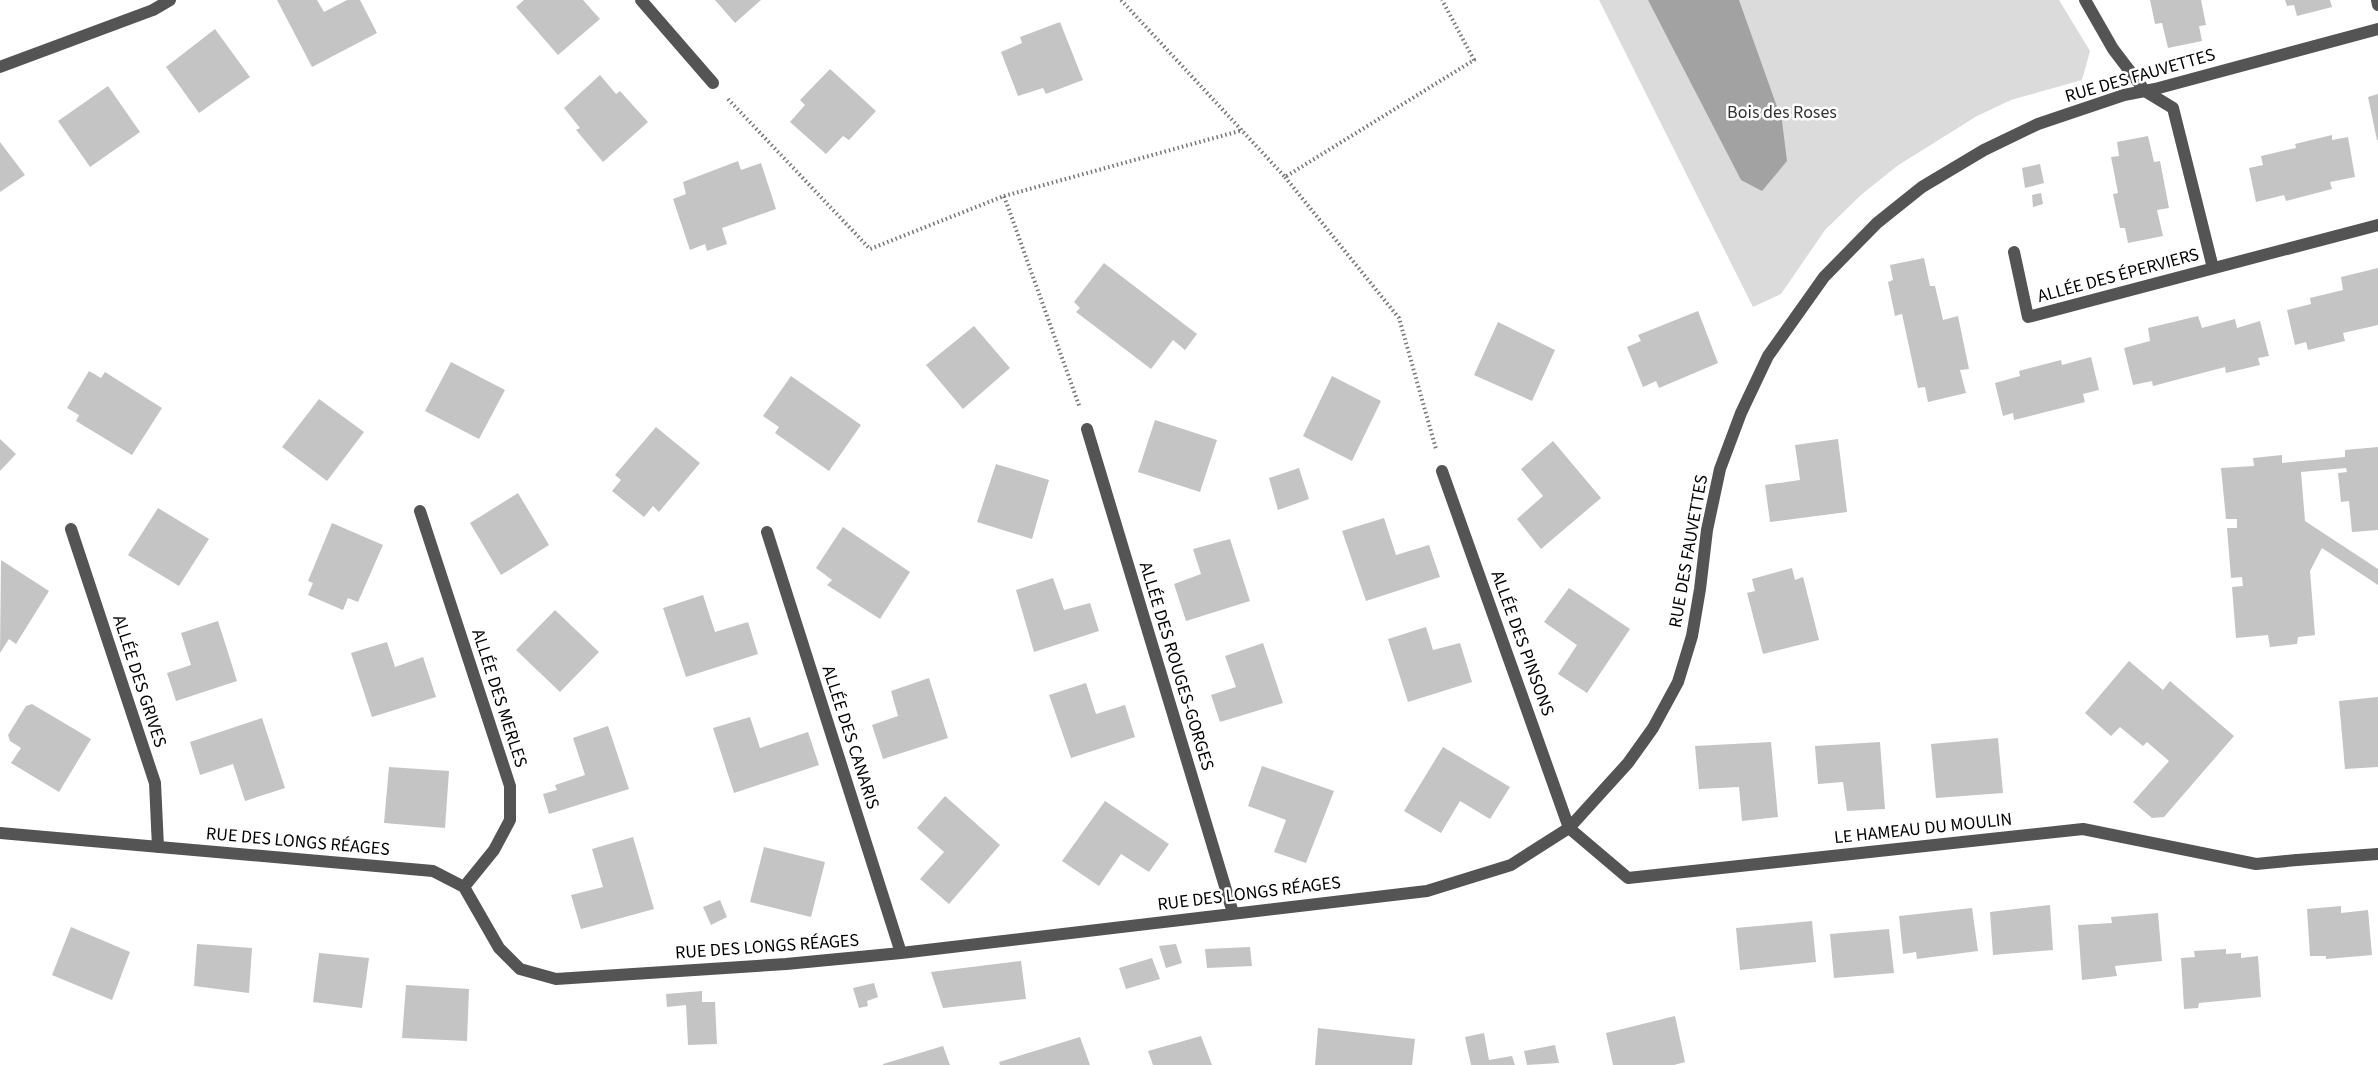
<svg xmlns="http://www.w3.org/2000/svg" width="2378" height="1065" font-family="'Source Sans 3',sans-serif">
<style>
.green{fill:#dbdbdb}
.water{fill:#a2a2a2}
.building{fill:#c4c4c4}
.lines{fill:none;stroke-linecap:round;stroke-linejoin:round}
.path{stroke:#767676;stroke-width:4;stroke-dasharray:1.5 3;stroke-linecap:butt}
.service{stroke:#545454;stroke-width:12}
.minor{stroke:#545454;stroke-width:12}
.labels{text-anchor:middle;stroke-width:5;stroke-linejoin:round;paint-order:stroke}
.street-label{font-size:18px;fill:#000;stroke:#fff}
.park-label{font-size:18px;fill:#323232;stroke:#fff}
</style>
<rect width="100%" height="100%" fill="#fff"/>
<path class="green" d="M1599,0H2059L2090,51L2082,80L2011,100L1977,116L1897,166L1861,195L1825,230L1781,294L1753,307Z"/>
<path class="water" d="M1648,0H1739L1782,121L1787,161L1762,191L1741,180Z"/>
<path class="building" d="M277,0H317L324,12L347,0H360L377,33L312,67Z
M524,0H583L600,19L558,55L516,7Z
M715,0H761L735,23Z
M2150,0H2201L2206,25L2199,26L2202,41L2168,48L2162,23L2155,24Z
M2285,0H2330L2332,7L2297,16L2294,5L2287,6Z
M1060,22L1083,80L1046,94L1043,88L1018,96L1001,52L1022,43L1020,37Z
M215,29L250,77L199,113L166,67Z
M830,69L876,111L849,140L843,136L826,154L790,122L805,105L800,100Z
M600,75L616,94L620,91L648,122L603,162L576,130L580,128L564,108Z
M108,86L140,132L90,167L58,121Z
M2378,94V140H2377L2368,97Z
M2332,135V140L2348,137L2355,177L2330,182L2332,189L2286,201L2284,195L2256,202L2249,168L2263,165L2261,156L2296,148L2295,144Z
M2148,136L2154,162L2160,161L2169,208L2157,210L2163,236L2128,243L2125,228H2120L2113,194L2118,193L2111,157L2119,156L2117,142Z
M0,142L25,175L0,192Z
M738,161L741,170L761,163L776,209L722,228L727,244L707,251L705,244L690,250L673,199L686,194L683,182Z
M2040,164L2044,183L2025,188L2022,168Z
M2041,193L2043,204L2033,207L2032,195Z
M1924,258L1930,286H1935L1943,320L1958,316L1969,369L1960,370L1966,393L1928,402L1925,387L1918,388L1902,314L1895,316L1888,282L1893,280L1890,265Z
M1104,263L1197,334L1185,350L1173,340L1151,369L1076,312L1080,308L1074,302Z
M2378,268V325L2343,333L2345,341L2308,350L2306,342L2295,345L2287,310L2311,304L2310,298L2343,290L2341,277Z
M1698,311L1718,363L1659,388L1656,381L1643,387L1627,347L1641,341L1638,335Z
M2198,316L2202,328L2235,319L2237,328L2260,321L2269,356L2258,358L2260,365L2226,373L2225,367L2153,386L2152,381L2133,385L2124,348L2150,341L2148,328Z
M1498,322L1555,350L1532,401L1474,375Z
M974,326L1010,368L963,409L926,365Z
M2091,357L2099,390L2083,394L2085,402L2014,420L2013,413L2003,416L1995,383L2020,376L2019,371L2061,360L2062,365Z
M451,362L505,390L479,439L425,411Z
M89,371L101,378L105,372L162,408L132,455L76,421L79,415L67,408Z
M791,376L861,425L829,471L775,433L779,427L763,416Z
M1332,376L1381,401L1352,461L1303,436Z
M319,399L364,432L327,481L282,447Z
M1155,420L1217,440L1200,492L1138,472Z
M656,427L700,463L659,512L653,506L644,517L612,491L621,480L615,475Z
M0,439L16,454L0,471Z
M1838,439L1847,512L1770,522L1765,485L1800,480L1795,445Z
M1553,441L1601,498L1541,549L1517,519L1543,496L1521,469Z
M2378,447V530L2352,532L2349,501L2341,502L2338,473L2347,472L2346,468L2301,472L2305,521L2378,569V585L2322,548L2310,571L2315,635L2298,637L2297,644L2270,647L2268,635L2236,638L2232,587L2243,586L2242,577L2231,578L2227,528H2237V519H2226L2221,468L2254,466L2253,458L2282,455V463L2345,457V450Z
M996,464L1049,480L1032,539L977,522Z
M1299,468L1309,499L1278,510L1269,478Z
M518,493L549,545L501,575L470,523Z
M158,508L209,539L179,586L128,555Z
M1384,518L1396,555L1429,545L1440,577L1366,601L1342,531Z
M332,523L383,545L358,602L348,598L343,610L308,595L313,583L308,581Z
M843,527L910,572L880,619L827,585L832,580L816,568Z
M1230,539L1250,601L1186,621L1174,584L1201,574L1193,549Z
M1,560L49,591L16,644L9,639L0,653Z
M1792,568L1795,580L1803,577L1819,640L1763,654L1747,593L1755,591L1752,579Z
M1053,578L1064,610L1090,603L1099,631L1034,652L1016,590Z
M1569,588L1630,629L1587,693L1558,674L1577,645L1544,622Z
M703,595L715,632L748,622L758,654L686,677L663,608Z
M555,610L599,652L560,692L516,650Z
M218,621L237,681L176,701L167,673L191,665L181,633Z
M1426,627L1433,650L1460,643L1472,682L1408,702L1388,639Z
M387,642L395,667L423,657L436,697L372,717L351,653Z
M1263,643L1283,703L1220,722L1211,695L1236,687L1225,656Z
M2129,661L2163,690L2170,681L2234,736L2164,817L2152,818L2133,802L2169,761L2147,742L2143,746L2120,727L2111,736L2085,713Z
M929,678L948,738L883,759L872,725L898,716L891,691Z
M1086,683L1096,714L1125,705L1135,737L1071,758L1049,695Z
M2378,697V767L2345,769L2339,701Z
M32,704L91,739L59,792L11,763L21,748L10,741L8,735L26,706Z
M750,717L760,748L808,732L819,765L734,793L713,728Z
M262,718L285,788L245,801L233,764L200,775L190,742Z
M608,726L629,789L549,814L543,794L557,790L555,785L585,775L573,738Z
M1998,738L2003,793L1936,798L1931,744Z
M1771,742L1778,817L1742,821L1739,787L1699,789L1695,746Z
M1880,742L1885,809L1847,811L1843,782L1818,784L1815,746Z
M1443,747L1510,787L1490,819L1460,801L1441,833L1404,811Z
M1262,766L1334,791L1306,863L1274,852L1286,820L1248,806Z
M389,767L449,771L445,828L384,823Z
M945,796L1000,845L949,904L920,879L944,852L917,828Z
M1105,801L1169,844L1149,872L1121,854L1099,886L1062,861Z
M633,837L654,909L581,929L571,895L603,887L592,849Z
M764,847L825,862L811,917L750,902Z
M720,900L727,917L711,925L703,907Z
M2050,905L2053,950L1993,955L1990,912Z
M2341,906V913L2368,910L2372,955L2326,959V956H2310L2307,909Z
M1972,908L1978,951L1917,959L1916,952L1903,954L1899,916Z
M2158,913L2162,961L2115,966L2117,976L2082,980L2078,925L2112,923L2111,917Z
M1812,921L1816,962L1740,970L1736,928Z
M71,927L130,952L112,1000L52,975Z
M1889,929L1894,973L1834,978L1830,934Z
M197,944L252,948L249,993L194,986Z
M1176,944L1182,963L1166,968L1159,946Z
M1250,947L1252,966L1207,968L1205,949Z
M2226,949V954L2241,953V958L2258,956L2261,997L2199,1003L2198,1008L2184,1009L2181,958L2195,957L2194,951Z
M319,953L369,958L362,1008L313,1002Z
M1152,958L1160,979L1126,989L1119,968Z
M1021,961L1026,999L943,1008L931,972Z
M874,983L878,997L867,1001L868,1006L859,1008L853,988Z
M406,985L469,989L467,1041L402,1038Z
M702,991V1002H715L717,1044L688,1045L686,1005L667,1007L666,994Z
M1675,1016L1685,1062L1674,1065H1613L1606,1033Z
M1318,1028L1415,1039L1412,1065H1315Z
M1484,1033L1489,1060L1512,1056L1515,1065H1471L1465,1037Z
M1201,1036L1212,1065H1153L1148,1051Z
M1080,1037L1090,1065H1000L999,1062Z
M1555,1045L1559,1063L1527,1065L1524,1051Z
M943,1046L950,1065H883V1064Z"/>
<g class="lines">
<path class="path" d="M1121,0L1285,177L1474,60L1442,0
M728,99L870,249L1004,196L1080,408
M1285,177L1399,318L1436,449
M1004,196L1243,130"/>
<path class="service" d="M2297,860L2378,854"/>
<path class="minor" d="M641,0L713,83
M2085,0L2113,49L2145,91L2173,108L2213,268
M2377,0L2378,5
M0,67L153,10L170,0
M2014,252L2028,317L2378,225
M1087,429L1233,913
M1442,471L1569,828
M420,511L510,786V820L494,850L464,887
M71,529L155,783L158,847
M767,532L901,953
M1569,828L1628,878L2083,829L2256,864L2297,860
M0,833L433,871L464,887L499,948L520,969L556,979L786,964L901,953L1427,891L1511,865L1569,828L1628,763L1653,728L1678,682L1692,636L1700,589L1707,530L1720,469L1741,413L1768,356L1824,277L1877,223L1922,187L1984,150L2038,124L2124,95L2155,89L2378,29"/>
</g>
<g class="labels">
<g class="street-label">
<text transform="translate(2140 75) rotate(-16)" y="6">RUE DES FAUVETTES</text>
<text transform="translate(2118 275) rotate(-15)" y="6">ALLÉE DES ÉPERVIERS</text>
<text transform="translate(1688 551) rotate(-80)" y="6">RUE DES FAUVETTES</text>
<text transform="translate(1523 643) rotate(70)" y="6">ALLÉE DES PINSONS</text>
<text transform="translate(1177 666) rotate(73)" y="6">ALLÉE DES ROUGES-GORGES</text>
<text transform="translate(140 681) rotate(72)" y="6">ALLÉE DES GRIVES</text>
<text transform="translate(500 698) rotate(72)" y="6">ALLÉE DES MERLES</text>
<text transform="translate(851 737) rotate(72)" y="6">ALLÉE DES CANARIS</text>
<text transform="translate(1923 828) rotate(-6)" y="6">LE HAMEAU DU MOULIN</text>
<text transform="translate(298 841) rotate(5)" y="6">RUE DES LONGS RÉAGES</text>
<text transform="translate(1249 893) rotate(-7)" y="6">RUE DES LONGS RÉAGES</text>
<text transform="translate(767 946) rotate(-4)" y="6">RUE DES LONGS RÉAGES</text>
</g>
<g class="park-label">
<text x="1782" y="118">Bois des Roses</text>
</g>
</g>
</svg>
